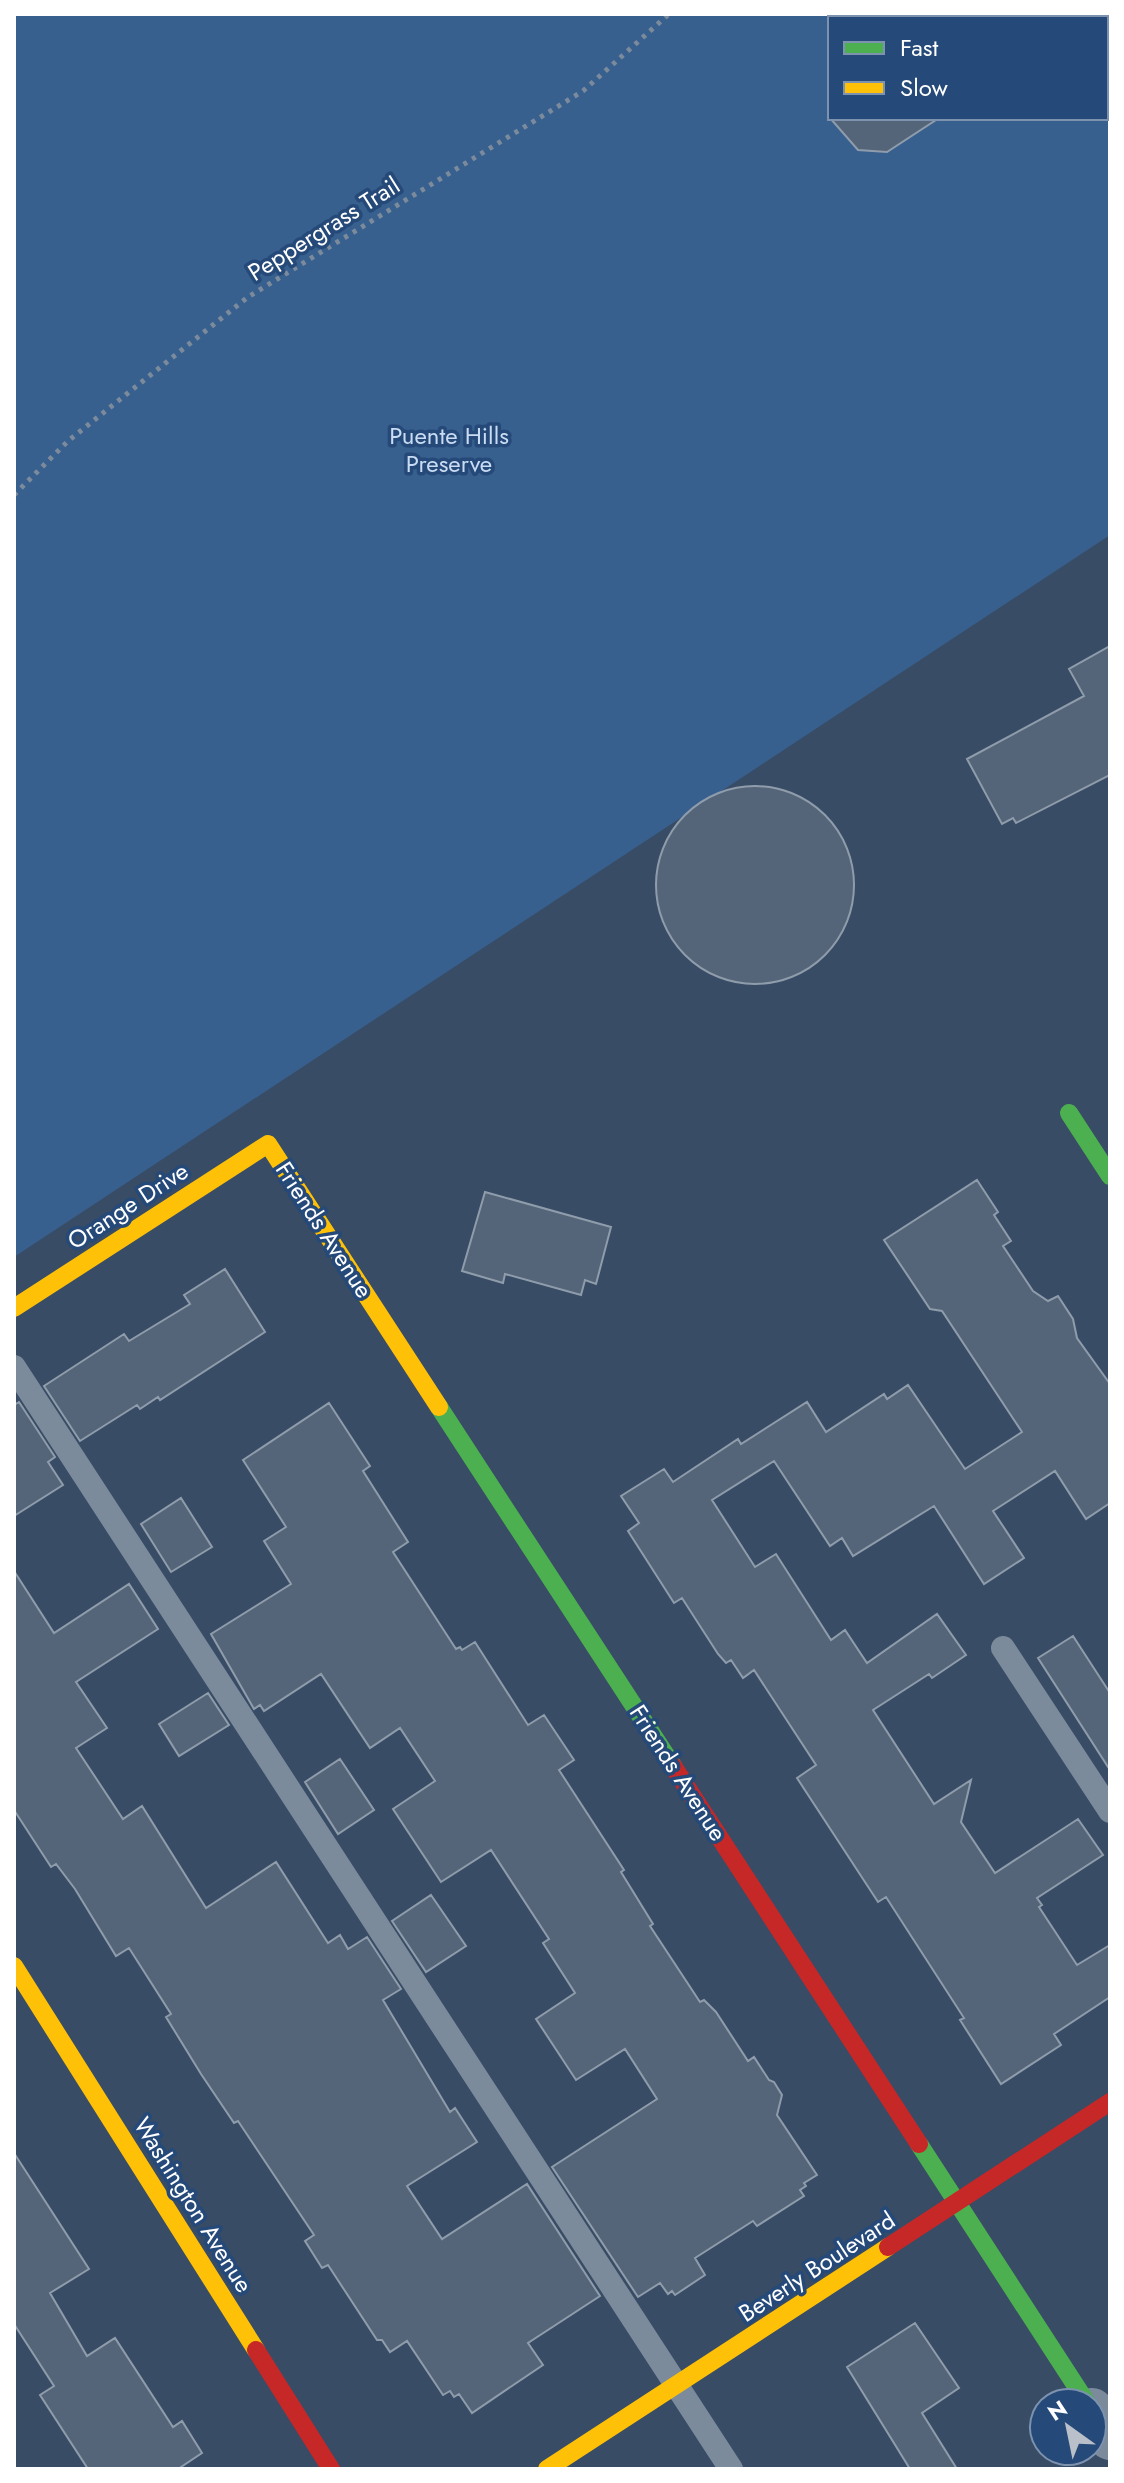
<svg xmlns="http://www.w3.org/2000/svg" width="1124" height="2483" font-family="Jost,sans-serif">
<style>
.green{fill:#38608f;fill-rule:evenodd}
.building{fill:#556579;stroke:#8f9cab;stroke-width:2}
.lines{fill:none;stroke-linecap:round;stroke-linejoin:round}
.path{stroke:#7c8b9c;stroke-width:5;stroke-dasharray:4 6;stroke-linecap:butt}
.lane{stroke:#7c8b9c;stroke-width:24}
.street{stroke:#7c8b9c;stroke-width:44}
.fast{stroke:#4caf50;stroke-width:18}
.slow{stroke:#ffc107;stroke-width:18}
.jam{stroke:#c62828;stroke-width:18}
.labels{text-anchor:middle;stroke-width:7;stroke-linejoin:round;paint-order:stroke}
.street-label{font-size:24px;fill:#fff;stroke:#254978}
.park-label{font-size:24px;fill:#c9dcf3;stroke:#254978}
</style>
<rect width="100%" height="100%" fill="#384c65"/>
<path class="green" d="M14,14H1110V535L14,1257ZM830,18H1106V118H830Z"/>
<path class="building" d="M830,118H939L887,152L858,150Z
M1110,646V775L1016,823L1013,818L1002,824L967,759L1084,696L1069,669Z
M656 885a99 99 0 1 1 198 0a99 99 0 1 1-198 0Z
M977,1180L998,1212L994,1215L1011,1241L1003,1246L1033,1291L1048,1301L1058,1296L1073,1319L1077,1338L1110,1384V1503L1086,1519L1055,1471L993,1511L1024,1558L984,1584L934,1506L853,1556L842,1538L830,1546L774,1461L712,1500L755,1567L776,1554L831,1640L845,1630L867,1663L937,1614L966,1655L932,1678L929,1674L873,1710L934,1804L971,1780L961,1822L995,1873L1078,1819L1103,1855L1037,1898L1042,1905L1039,1907L1077,1965L1110,1945V1997L1054,2034L1061,2045L1001,2084L960,2020L964,2018L886,1897L878,1902L797,1778L816,1765L754,1670L743,1678L731,1660L726,1663L718,1654L682,1598L674,1603L628,1531L639,1523L621,1496L664,1469L673,1482L738,1439L741,1444L807,1402L826,1432L884,1394L887,1399L908,1385L965,1469L1022,1432L942,1311L930,1309L884,1240Z
M485,1192L611,1227L596,1284L585,1280L581,1295L505,1274L503,1283L462,1271Z
M225,1269L265,1332L160,1400L158,1397L140,1409L137,1405L80,1441L44,1386L124,1334L129,1341L190,1304L184,1295Z
M19,1402L55,1457L48,1462L63,1485L14,1516V1405Z
M329,1403L370,1466L363,1471L408,1542L393,1552L456,1649L460,1647L462,1650L475,1642L528,1725L544,1715L574,1760L559,1770L624,1870L621,1872L653,1924L650,1926L700,2002L704,2000L716,2012L748,2061L754,2057L769,2080L774,2082L782,2095L777,2115L817,2175L804,2183L806,2186L800,2190L804,2196L757,2226L753,2221L695,2258L705,2275L675,2295L672,2291L668,2294L660,2283L638,2297L552,2167L657,2099L625,2049L576,2080L536,2019L575,1993L543,1943L549,1939L491,1850L441,1882L393,1809L435,1781L400,1728L370,1748L321,1674L264,1711L260,1705L254,1709L211,1634L291,1584L264,1541L286,1527L243,1460Z
M181,1498L212,1547L171,1572L141,1524Z
M14,1571L54,1633L129,1584L158,1629L76,1682L107,1728L76,1748L123,1819L142,1806L206,1908L276,1862L328,1943L340,1935L348,1949L367,1937L401,1989L383,2000L450,2112L455,2108L477,2142L407,2186L442,2239L527,2184L600,2296L528,2343L543,2365L472,2413L459,2394L454,2397L450,2391L443,2395L407,2341L390,2352L382,2340H377L328,2265L322,2268L305,2241L314,2235L238,2121L234,2123L201,2074L166,2017L171,2014L129,1948L116,1956L75,1889L56,1864L51,1867L14,1810Z
M1073,1636L1110,1693V1770L1038,1658Z
M208,1693L229,1725L179,1756L159,1724Z
M340,1759L374,1810L338,1834L305,1782Z
M431,1895L466,1946L426,1972L392,1921Z
M14,2153L89,2269L50,2293L87,2356L115,2338L173,2427L182,2421L202,2453L178,2469H88L40,2395L54,2386L14,2324Z
M915,2323L959,2388L922,2413L957,2469H910L847,2367Z"/>
<g class="lines">
<path class="path" d="M14,495L68,441L248,297L583,91L669,14"/>
<path class="lane" d="M14,1367L731,2469
M1003,1648L1110,1811"/>
<path class="street" d="M1092,2410L1110,2438"/>
<path class="fast" d="M1069,1113L1110,1176
M439,1407L673,1766
M919,2144L1087,2403"/>
<path class="slow" d="M14,1308L268,1144L439,1407
M14,1966L256,2350
M547,2469L888,2247"/>
<path class="jam" d="M673,1766L919,2144
M888,2247L1110,2102
M256,2350L331,2469"/>
</g>
<g class="labels">
<g class="street-label">
<text transform="translate(324 229) rotate(-32)" y="8">Peppergrass Trail</text>
<text transform="translate(128 1206) rotate(-33)" y="8">Orange Drive</text>
<text transform="translate(324 1230) rotate(57)" y="8">Friends Avenue</text>
<text transform="translate(678 1773) rotate(57)" y="8">Friends Avenue</text>
<text transform="translate(193 2205) rotate(58)" y="8">Washington Avenue</text>
<text transform="translate(817 2267) rotate(-33)" y="8">Beverly Boulevard</text>
</g>
<g class="park-label">
<text x="449" y="444">Puente Hills<tspan x="449" dy="28">Preserve</tspan></text>
</g>
</g>
<rect width="1124" height="2483" fill="none" stroke="#ffffff" stroke-width="32"/>
<rect x="828" y="16" width="280" height="104" fill="#254978" stroke="#7c92ae" stroke-width="2"/>
<rect x="844" y="42" width="40" height="12" fill="#4caf50" stroke="#7c92ae" stroke-width="2"/>
<text x="900" y="56" font-size="24" fill="#ffffff">Fast</text>
<rect x="844" y="82" width="40" height="12" fill="#ffc107" stroke="#7c92ae" stroke-width="2"/>
<text x="900" y="96" font-size="24" fill="#ffffff">Slow</text>
<g transform="translate(1068 2427) rotate(327)"><circle r="38" fill="#254978" stroke="#7c92ae" stroke-width="2"/>
<path d="M0-6L14 30L0 20L-14 30Z" fill="#b9c0c9"/>
<text y="-12" font-size="22" font-weight="bold" text-anchor="middle" fill="#ffffff">N</text>
</g>
</svg>
